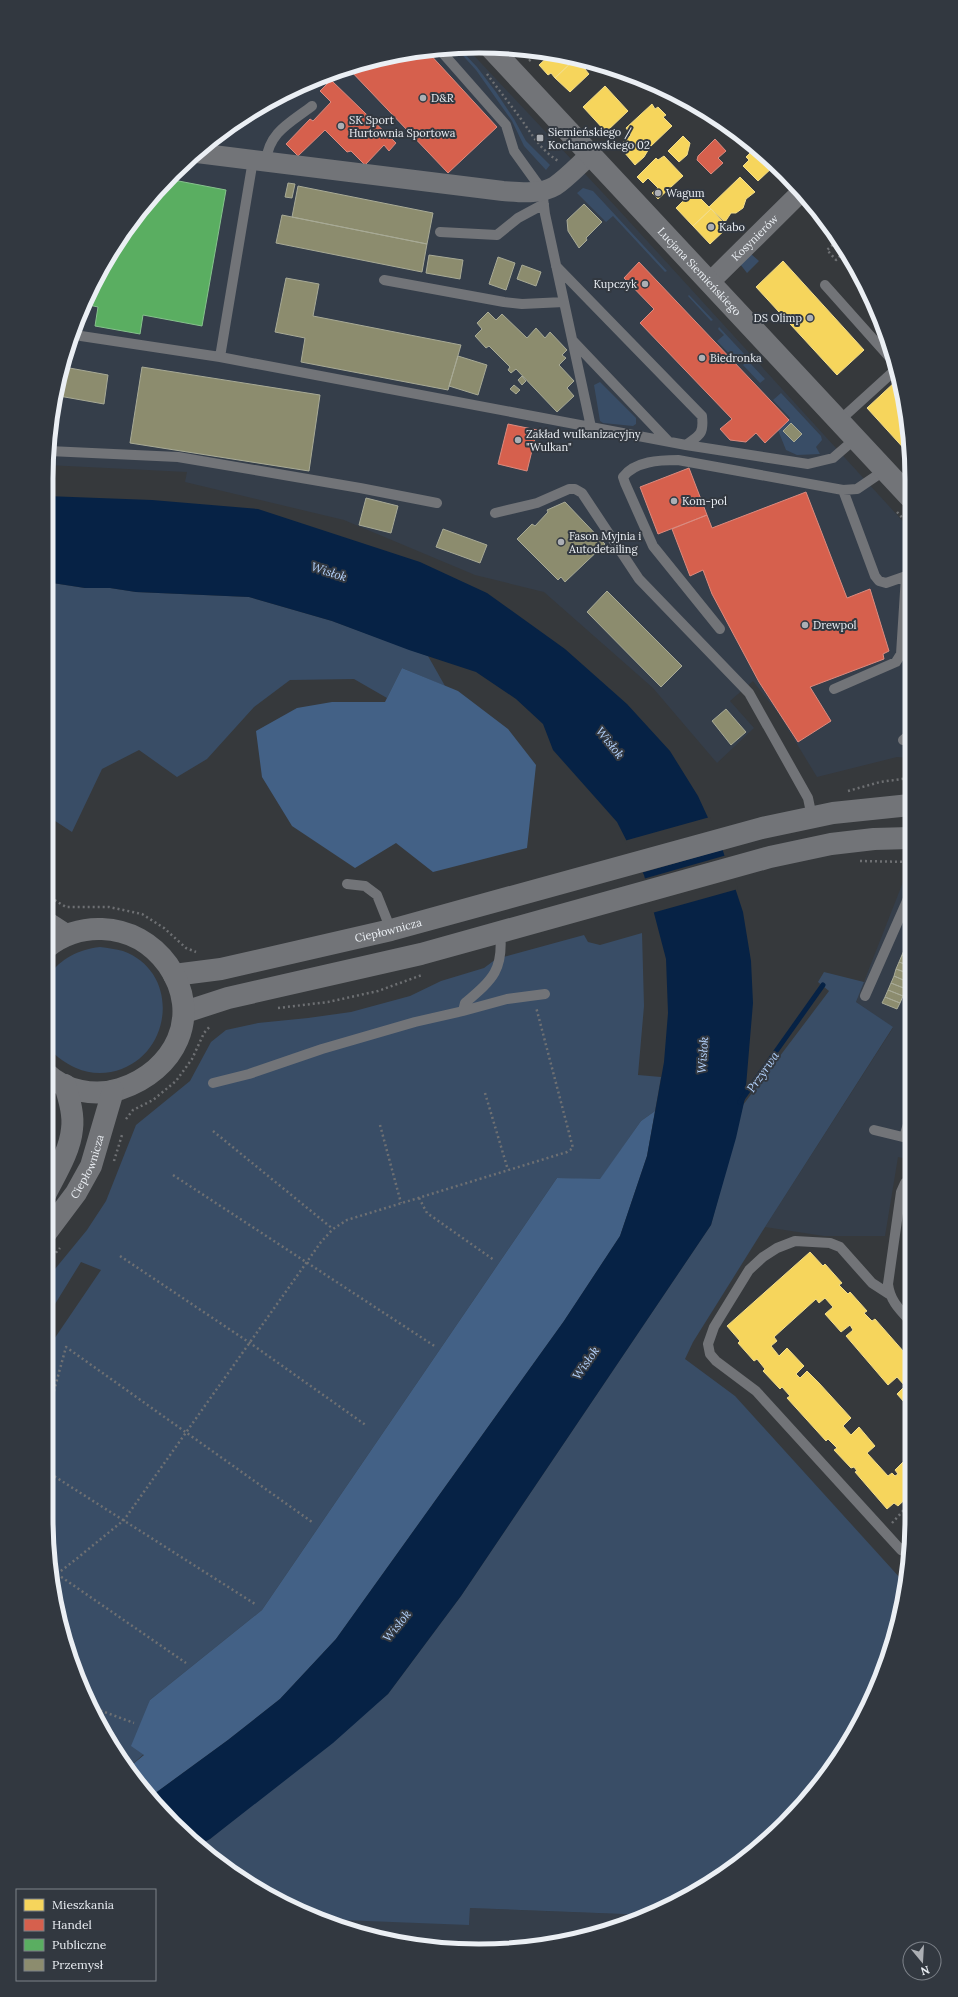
<svg xmlns="http://www.w3.org/2000/svg" width="958" height="1997" font-family="Lora,serif">
<style>
.built{fill:#353e4a}
.green{fill:#394d66}
.forest{fill:#436186}
.water{fill:#062245}
.pier{fill:#36393c}
.homes{fill:#f6d55c;stroke:#f3dd8a}
.shops{fill:#d6604d;stroke:#dc8b7f}
.public{fill:#5aae61;stroke:#86c28d}
.industry{fill:#8c8c6e;stroke:#a8aa96}
.lines{fill:none;stroke-linecap:round;stroke-linejoin:round}
.stream{stroke:#062245;stroke-width:5}
.path{stroke:#6e7073;stroke-width:2.5;stroke-dasharray:2 3;stroke-linecap:butt}
.service{stroke:#727478;stroke-width:10}
.minor{stroke:#727478;stroke-width:20}
.tertiary{stroke:#727478;stroke-width:22}
.secondary{stroke:#727478;stroke-width:22}
.poi-dot{fill:#acafb4;stroke:#323840;stroke-width:1.5}
.labels{text-anchor:middle;stroke-width:4;stroke-linejoin:round;paint-order:stroke}
.poi-label{font-size:11px;fill:#ebeff4;stroke:#323840;text-anchor:start}
.street-label{font-size:11px;fill:#ebeff4;stroke:#323840}
.water-label{font-size:12px;font-style:italic;fill:#b3d1fa;stroke:#323840}
.rim{fill:none;stroke:#ebeff4;stroke-width:5}
</style>
<rect width="100%" height="100%" fill="#36393c"/>
<path class="built" d="M466,47L617,208L909,528V758L897,757L817,777L778,713L753,681L730,701L754,728L717,763L653,688L544,592L475,575L344,520L185,482L187,472L47,465L54,394L79,313L119,238L173,173L239,119L314,79L395,54Z
M905,877L910,878L911,1160L898,1157L885,1236H824L765,1227L893,1028L856,1002Z
M470,1908L649,1915L618,1928L536,1947L451,1950L394,1943L315,1919L469,1924Z"/>
<path class="green" d="M456,48H459L477,67L496,92L514,119L526,141L550,165L546,170L524,146L512,121L476,70Z
M583,188L593,191L667,271L665,272L613,216L606,222L577,193Z
M751,254L759,261L747,273L740,264Z
M689,295L713,320L711,321L688,296Z
M719,327L746,356L738,363L717,341L724,335L718,329Z
M748,361L765,379L760,383L743,365Z
M600,382L636,418V424L633,426L603,423L600,421L594,385Z
M781,393L821,436L822,440L816,447L820,454L797,455L786,450L778,430L790,418L773,400Z
M46,582L85,588H110L136,592L249,597L332,621L428,656L445,686L402,668L387,698L354,679L290,680L254,707L207,759L177,777L139,750L102,769L72,832L46,815Z
M642,933L644,1006L638,1075L661,1077L655,1111L641,1121L600,1180L557,1178L262,1610L150,1700L144,1754L127,1769L104,1734L69,1657L54,1602L46,1518V1351L101,1270L81,1262L47,1317L46,1316V1280L87,1230L106,1201L136,1125L190,1081L211,1042L226,1030L258,1023L308,1018L351,1012L410,996L441,981L484,968L496,959L584,935L588,942L600,945Z
M100,947C108,948 116,949 123,951C183,973 172,1060 111,1072C99,1074 87,1073 76,1068C65,1063 51,1054 47,1043C43,1034 46,991 46,979L48,976C62,958 77,950 100,947Z
M824,972L864,982L856,1002L893,1027L765,1227L693,1342L685,1359L735,1396L901,1579L906,1575C892,1721 784,1859 649,1915L470,1908L469,1925L315,1919L262,1893L197,1846L210,1839L388,1694L461,1596L711,1225L743,1105L829,991L818,982Z"/>
<path class="forest" d="M402,668L458,691L508,729L536,765L527,848L433,872L396,843L355,868L292,826L262,777L256,731L297,708L332,702H385Z
M655,1111L647,1156L620,1236L564,1321L336,1639L280,1699L228,1740L150,1797L136,1782L127,1769L144,1755L131,1746L150,1700L262,1610L557,1178L600,1179L641,1121Z"/>
<path class="water" d="M46,496L152,500L258,509L420,562L487,593L565,649L627,704L670,751L698,796L722,848L743,912L751,961L753,1003L745,1098L736,1138L711,1225L461,1596L388,1694L333,1743L210,1839L197,1846L150,1797L228,1740L280,1699L336,1639L564,1321L620,1236L647,1156L664,1062L668,1013L666,959L644,875L617,822L553,750L543,724L516,699L476,672L409,650L332,621L249,597L136,592L110,588H85L46,582Z"/>
<path class="pier" d="M710,817L725,849L641,873L624,841Z
M727,855L738,889L652,913L643,879Z"/>
<path class="homes" d="M552,53L576,58L555,78L551,73L548,75L539,65Z
M576,58L589,74L570,92L555,78Z
M605,86L628,111L606,132L583,107Z
M652,104L655,109L658,107L666,115L663,117L672,126L650,147L644,157L635,165L619,146L631,135L626,128Z
M703,113L721,123L718,127Z
M683,136L690,143L687,155L679,162L668,151Z
M755,148L774,166L758,181L743,166L749,160L746,157Z
M664,156L683,176L658,199L652,193L658,188L648,178L643,183L637,177L656,158L658,160Z
M740,177L755,192L746,199L743,208L736,213H731L725,222L709,207Z
M693,191L711,209L693,226L676,208Z
M711,209L728,227L710,244L693,226Z
M783,261L864,350L837,375L756,287Z
M896,381L898,384L908,422V453L867,408Z
M810,1252L823,1266L825,1264L842,1283L839,1285L848,1294L850,1292L867,1311L864,1313L872,1321L875,1319L911,1360L912,1411L897,1394L905,1386L897,1377L888,1385L846,1336L853,1330L850,1325L841,1332L825,1314L833,1307L825,1298L819,1303L816,1299L774,1337L777,1341L771,1346L779,1356L787,1348L804,1366L796,1374L800,1378L807,1371L819,1383L851,1418L843,1426L851,1435L859,1427L875,1446L867,1453L888,1476L892,1473L895,1476L898,1474L895,1470L908,1457L912,1461V1493L898,1506L894,1503L887,1509L855,1472L857,1471L854,1467L851,1468L834,1450L837,1448L828,1439L826,1441L787,1398L790,1396L782,1387L780,1389L763,1371L765,1369L757,1359L754,1361L738,1343L740,1341L727,1326Z"/>
<path class="shops" d="M427,51L497,127L448,173L348,68L395,54Z
M331,80L396,143L389,151L384,145L365,165L351,151L347,152L325,130L298,156L286,144L310,119L313,121L331,102L320,91Z
M715,139L726,151L718,158L723,163L711,174L697,160L698,156Z
M639,262L789,420L765,443L756,433L746,442L730,440L720,429L732,419L640,323L654,309L624,278Z
M508,424L537,430L527,471L498,464Z
M689,468L707,515L658,534L640,487Z
M806,492L847,598L870,589L889,651L883,654L884,659L810,687L831,721L798,742L759,682L712,594L703,570L690,576L672,529L707,515L712,528Z"/>
<path class="public" d="M168,179L226,190L202,326L143,315L140,334L95,326L98,307L84,304L119,238Z"/>
<path class="industry" d="M288,183L295,184L292,198L285,197Z
M298,186L433,213L427,244L292,217Z
M584,204L602,222L586,238L587,240L579,248L568,231L567,220Z
M282,215L427,244L422,272L276,243Z
M429,255L463,260L460,279L426,273Z
M498,257L515,263L506,290L489,284Z
M522,265L541,272L536,286L517,279Z
M286,278L319,284L313,316L461,345L448,390L301,362L305,338L275,332Z
M488,312L496,320L502,314L527,338L536,328L545,338L550,332L567,350L562,355L566,358L559,365L574,381L567,388L574,396L557,412L516,369L511,373L508,370L510,367L489,346L486,348L475,336L482,329L477,323Z
M458,356L487,365L478,395L449,386Z
M64,367L108,375L104,404L59,396Z
M142,367L320,395L309,471L130,443Z
M522,376L526,381L522,385L518,380Z
M514,385L520,390L516,394L510,389Z
M791,423L802,434L794,442L783,431Z
M366,498L398,506L391,533L359,525Z
M565,502L605,544L565,582L561,577L558,580L517,539L532,524L535,526L548,512L547,510Z
M443,529L487,545L480,563L436,547Z
M607,591L682,666L661,687L587,612Z
M726,709L746,732L731,745L712,721Z
M908,941L910,942V950L905,948Z
M905,948L910,950V958L902,955Z
M902,955L910,958V966L899,962Z
M899,962L910,966V974L896,969Z
M896,969L910,974L908,982L894,976Z
M894,976L908,982L906,989L891,983Z
M891,983L906,989L903,996L888,990Z
M888,990L903,996L900,1003L885,997Z
M885,997L900,1003L897,1009L882,1003Z"/>
<g class="lines">
<path class="stream" d="M740,1102L823,985"/>
<path class="path" d="M529,61L539,52
M487,74C498,89 510,104 521,119C533,136 540,149 558,161
M840,246L836,242L827,250L836,260L844,252
M897,512L909,525
M848,791L880,782L909,778
M860,861L910,862
M46,895L66,907H109L142,914L164,928L186,948L196,952
M278,1008L328,1002L378,991L422,975
M485,1093L508,1170
M46,1101L50,1110
M126,1119L133,1110L153,1100L176,1081L192,1059L204,1033L211,1025
M380,1125L401,1203
M213,1131L333,1229
M114,1161L122,1135
M173,1175L436,1347
M419,1198L427,1213L494,1260
M120,1256L250,1343L367,1426
M46,1264L60,1248
M46,1420L66,1347L312,1522
M46,1471L255,1604
M910,1480L912,1483
M892,1523L912,1501
M57,1574L186,1663
M52,1575L57,1574L75,1560L124,1520L321,1242L333,1229L347,1220L567,1152L573,1148L536,1007
M903,1582L906,1579
M91,1707L134,1723"/>
<path class="service" d="M440,50L506,125L514,151L542,190L545,214L591,427
M266,161C269,132 290,123 312,106
M440,232L497,235L518,218L544,204
M556,266L702,416C704,434 700,435 686,445
M384,280L504,302L522,304L564,302
M825,285L891,359
M81,336L220,357L686,445L808,464L833,458L855,439
M573,341L668,441
M220,357L253,160
M839,421L894,371
M49,451L178,457L360,488L437,503
M843,490L875,576L879,581L886,583L909,575
M495,513L537,503L569,489H575L582,493L639,579L749,693L808,798L812,817
M720,629L653,546L625,483L623,477C635,461 660,460 678,460L843,490L857,489L885,470
M834,689L896,662L901,654L906,576
M903,740L909,735
M347,884L365,886L377,895L391,930
M865,996L910,894
M463,1011L465,1003C493,979 504,970 500,931
M213,1083L249,1074L322,1049L415,1022L463,1011L507,999L545,994
M874,1130L911,1139
M904,1137L911,1115
M911,1179L905,1183L901,1192L888,1284C890,1301 900,1310 911,1322
M889,1294L872,1283L840,1247L830,1243L795,1241L777,1248L763,1257L749,1270L714,1327L708,1344L710,1354L716,1361L756,1391L901,1550L910,1543"/>
<g class="minor">
<path d="M197,153L503,191C519,192 540,195 555,186C567,178 579,165 590,155"/>
<path id="s1" d="M710,282L800,193"/>
</g>
<path class="tertiary" id="s2" d="M490,47L909,496"/>
<g class="secondary">
<path d="M46,922L66,935"/>
<path id="s3" d="M174,975L221,969L391,930L762,828L833,813L910,805"/>
<path d="M185,1012L228,998L421,954L770,857L831,844L874,839L910,838"/>
<path d="M46,1073C64,1091 95,1097 120,1089C175,1071 203,1016 168,965C152,943 129,930 102,929C82,928 61,935 46,948"/>
<path d="M46,1193C56,1173 70,1151 72,1129C74,1114 69,1099 65,1085"/>
<path id="s4" d="M46,1233L76,1193L91,1166L113,1091"/>
</g>
</g>
<g class="poi-dot">
<circle cx="423" cy="98" r="4"/>
<circle cx="341" cy="126" r="4"/>
<rect x="536" y="134" width="8" height="8" rx="2"/>
<circle cx="658" cy="193" r="4"/>
<circle cx="711" cy="227" r="4"/>
<circle cx="645" cy="284" r="4"/>
<circle cx="810" cy="318" r="4"/>
<circle cx="702" cy="358" r="4"/>
<circle cx="518" cy="440" r="4"/>
<circle cx="674" cy="501" r="4"/>
<circle cx="561" cy="542" r="4"/>
<circle cx="805" cy="625" r="4"/>
</g>
<g class="labels">
<g class="poi-label">
<text x="431" y="102">D&amp;R</text>
<text x="349" y="124">SK Sport<tspan x="349" dy="13">Hurtownia Sportowa</tspan></text>
<text x="548" y="136">Siemieńskiego /<tspan x="548" dy="13">Kochanowskiego 02</tspan></text>
<text x="666" y="197">Wagum</text>
<text x="719" y="231">Kabo</text>
<text x="637" y="288" text-anchor="end">Kupczyk</text>
<text x="802" y="322" text-anchor="end">DS Olimp</text>
<text x="710" y="362">Biedronka</text>
<text x="526" y="438">Zakład wulkanizacyjny<tspan x="526" dy="13">"Wulkan"</tspan></text>
<text x="682" y="505">Kom-pol</text>
<text x="569" y="540">Fason Myjnia i<tspan x="569" dy="13">Autodetailing</tspan></text>
<text x="813" y="629">Drewpol</text>
</g>
<g class="street-label">
<text dy="4" stroke="none"><textPath href="#s1" startOffset="63">Kosynierów</textPath></text>
<text dy="4" stroke="none"><textPath href="#s2" startOffset="307">Lucjana Siemieńskiego</textPath></text>
<text dy="4" stroke="none"><textPath href="#s3" startOffset="219">Ciepłownicza</textPath></text>
<text dy="4" stroke="none"><textPath href="#s4" startOffset="79">Ciepłownicza</textPath></text>
</g>
<g class="water-label">
<text transform="translate(329 572) rotate(18)" y="4">Wisłok</text>
<text transform="translate(610 743) rotate(51)" y="4">Wisłok</text>
<text transform="translate(703 1055) rotate(-86)" y="4">Wisłok</text>
<text transform="translate(763 1072) rotate(-55)" y="4">Przyrwa</text>
<text transform="translate(586 1363) rotate(-55)" y="4">Wisłok</text>
<text transform="translate(397 1626) rotate(-51)" y="4">Wisłok</text>
</g>
</g>
<path d="M0 0H958V1997H0ZM479 53H479A426 426 0 0 1 905 479V1518A426 426 0 0 1 479 1944H479A426 426 0 0 1 53 1518V479A426 426 0 0 1 479 53Z" fill="#323840" fill-rule="evenodd"/>
<path class="rim" d="M479 53H479A426 426 0 0 1 905 479V1518A426 426 0 0 1 479 1944H479A426 426 0 0 1 53 1518V479A426 426 0 0 1 479 53Z"/>
<rect x="16" y="1889" width="140" height="92" fill="#323840" stroke="#7c8188"/>
<rect x="24" y="1899" width="20" height="12" fill="#f6d55c" stroke="#7c8188"/>
<text x="52" y="1909" font-size="12" fill="#ebeff4">Mieszkania</text>
<rect x="24" y="1919" width="20" height="12" fill="#d6604d" stroke="#7c8188"/>
<text x="52" y="1929" font-size="12" fill="#ebeff4">Handel</text>
<rect x="24" y="1939" width="20" height="12" fill="#5aae61" stroke="#7c8188"/>
<text x="52" y="1949" font-size="12" fill="#ebeff4">Publiczne</text>
<rect x="24" y="1959" width="20" height="12" fill="#8c8c6e" stroke="#7c8188"/>
<text x="52" y="1969" font-size="12" fill="#ebeff4">Przemysł</text>
<g transform="translate(922 1961) rotate(162)"><circle r="19" fill="#323840" stroke="#7c8188"/>
<path d="M0-3L7 15L0 10L-7 15Z" fill="#acafb4"/>
<text y="-6" font-size="11" font-weight="bold" text-anchor="middle" fill="#ebeff4">N</text>
</g>
</svg>
